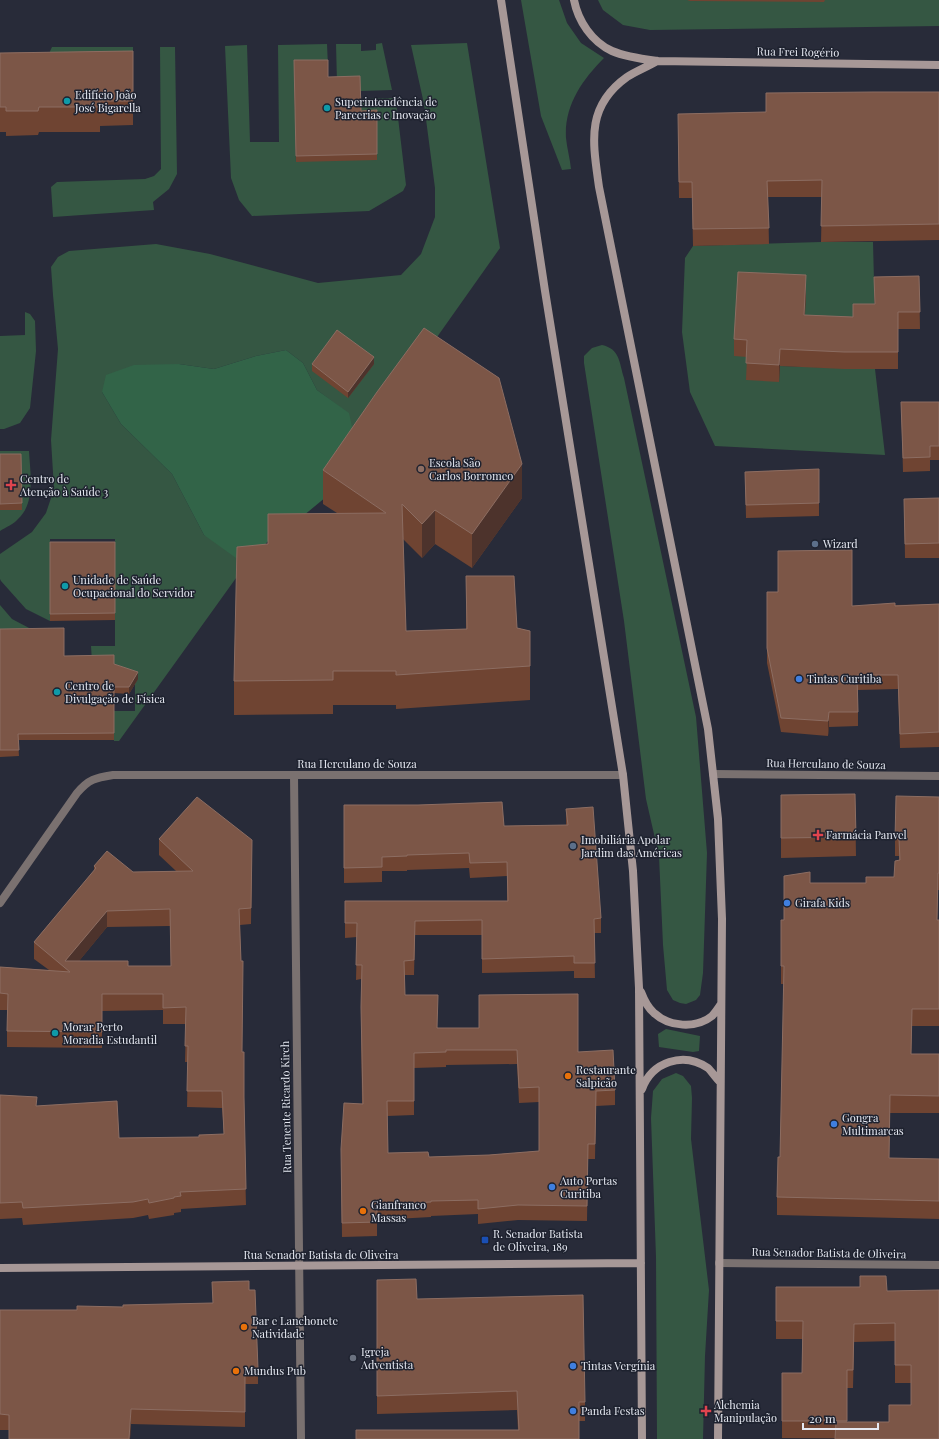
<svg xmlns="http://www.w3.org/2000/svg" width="939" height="1439" font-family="'Playfair Display',serif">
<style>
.green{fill:#355743}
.forest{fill:#326448}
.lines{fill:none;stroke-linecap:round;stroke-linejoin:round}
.street{stroke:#7a7170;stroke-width:8}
.secondary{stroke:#a79897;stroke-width:8}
.wall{fill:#6f4432;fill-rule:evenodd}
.shaded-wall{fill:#4d332c}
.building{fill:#7c5647;stroke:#8c6d62;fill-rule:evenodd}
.culture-dot{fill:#0f9aa8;stroke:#1e222f;stroke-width:1.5}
.education-dot{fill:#8d6e63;stroke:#1e222f;stroke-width:1.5}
.health-dot{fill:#e0444e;stroke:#1e222f;stroke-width:1.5}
.service-dot{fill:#5c6f8a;stroke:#1e222f;stroke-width:1.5}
.shop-dot{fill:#3f7fe0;stroke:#1e222f;stroke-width:1.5}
.food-dot{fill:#e8710a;stroke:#1e222f;stroke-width:1.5}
.transit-dot{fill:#1a4fb4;stroke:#1e222f;stroke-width:1.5}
.worship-dot{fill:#6b7280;stroke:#1e222f;stroke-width:1.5}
.labels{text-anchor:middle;stroke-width:3;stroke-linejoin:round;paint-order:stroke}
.street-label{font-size:11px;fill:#e5e8f1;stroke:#1e222f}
.poi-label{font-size:11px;fill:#e5e8f1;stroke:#1e222f;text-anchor:start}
</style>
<rect width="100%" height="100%" fill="#282b39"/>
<path class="green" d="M521,0H559L567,23L581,43L604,58C582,80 564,106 566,138C567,148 570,159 571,169L562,170L541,116Z
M598,0H939V26L650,30L623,25L603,10Z
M382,43L392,90L360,91L337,83L336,44H361V51L376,50V44Z
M467,43L500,248L331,487L349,414L317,390L303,363L286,350L256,356L214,369L179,364L102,392L121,424L172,474L204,535L254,553L119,741H114V711H135V674H114V662H92L91,646H115V539H50V621L26,609L1,581L0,579V554L32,532L46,513L54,489L51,440L58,349L53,295L51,267L58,257L69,251L156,244L210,254L318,283L401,275L421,254L435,217V188L424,104L411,45Z
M327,44L328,66L294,67L296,162L360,117V99L394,98L397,109L406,185L403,191L369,211L252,216L239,200L231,178L225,46L247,45L250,142H279L278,45Z
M52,47H133V76L38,77Z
M160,47H175L177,174L169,189L153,202L154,210L53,217L51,187L57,182L145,179L154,176L161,169Z
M821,242H873L875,321L747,357L780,366L875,369L885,455L715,446L690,392L682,332L685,258L693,246Z
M25,312L30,314L35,321L36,351L30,408L20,423L4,429H0V336L25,335Z
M602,345C620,349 619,362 624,378L696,717L707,853L703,973L700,995L696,1000L686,1004L680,1003L673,1000L667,990L663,945L659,856L646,799L624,621L584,363V356L592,348Z
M0,451H29C30,472 36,503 18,519C14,524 6,527 0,531Z
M0,605L12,619L31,629L0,636Z
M666,1029L700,1036L699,1051L693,1052L659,1047L658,1034Z
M676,1073L683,1076L691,1086L692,1098L691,1139L709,1290L705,1356L703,1439H657L656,1257L651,1118L653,1091L662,1079Z"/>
<path class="forest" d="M286,350L303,363L317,390L349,413L354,436L326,497L303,516L282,524L259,552L236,558L204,535L172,474L121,424L102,392L106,375L134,365L179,364L214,369L256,356Z"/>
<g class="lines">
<path class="street" d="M713,774L939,776
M294,775L301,1439
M0,903L77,793C89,779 95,778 113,775H623
M719,1263L939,1265"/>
<path class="secondary" d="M501,0L545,291L623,775L633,871L639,988L642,1439
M574,0C578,21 592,42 612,51C626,57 642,59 657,61L939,65
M657,61C647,67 636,71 627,77C585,107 593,143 599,187L708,729L718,819L722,919L718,1439
M641,992C644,1000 647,1007 654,1013C669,1027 696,1029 712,1016C715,1013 719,1007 721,1004
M642,1089C652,1062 683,1051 708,1068C712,1072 716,1078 720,1082
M0,1268L641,1263"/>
</g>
<path class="wall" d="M687,0H825L824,2L690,1Z
M133,51V125L100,126V132H39L38,135L6,136V132H0V53Z
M294,60L328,77L361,111L377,110V160L296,162Z
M939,92V240L821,242L822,197H768L769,244L693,246L692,198H679L678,130L766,112Z
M919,276L920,329H898V369H844L780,366L779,382L746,380L747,357L734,356V339L806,292L805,315L853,317L875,304L874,277Z
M312,364H374L348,398L312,371Z
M901,402H939V460H930V471L903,472Z
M0,454H21L22,510H0Z
M819,469V516L746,518L745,472Z
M323,470L522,498L472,568L435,544L422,558L403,539L406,631L466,629V576L517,628L530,631V700L396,709V705H333V714L234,715V681L268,544L337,513L323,504Z
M939,498V558H905L904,499Z
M50,542H115V620L50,621Z
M767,592H778L852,606L939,604V747L900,748L898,689L858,690V726L829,727L828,736L781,732L767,663Z
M0,629L64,656L114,664L138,679L129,694L114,693V740H18L19,756L0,757Z
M855,794L856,856L781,858V814Z
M939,797V890H938L937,920H939V1026H912L911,1054H939V1113H890L889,1158L939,1159V1219L777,1215V1197L780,1157L784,984H781V920H784L810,883H866L894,877L899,860V856H895V839Z
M344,805L504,826L566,825V809L601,918V933H594L595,978H574V971L482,973V935H415L414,975H405V995L438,1028L578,1052L615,1090V1105L596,1106L595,1159H588L587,1221L518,1220L478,1224V1214L431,1216V1217L377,1220V1236L342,1237L341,1163L362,1103L361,1022V979L356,980L357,937L345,938V901H507V876L470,878L469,868L407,870V871H382V882L344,883ZM517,1064L519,1103L539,1102V1151L489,1155L429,1157L388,1153L387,1116L414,1115V1068L446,1067V1065Z
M159,839L252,840L251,924L240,925L242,1052L246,1205L181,1209V1212L174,1213V1215L149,1219L148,1215L133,1218L23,1225L22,1218L0,1219V1095L37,1106L119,1138L199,1137L224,1134L222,1108L187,1107L188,1062H185L186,1024H163V1010L102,1011V1048L7,1047V1010H0V967L49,970L34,959V942L94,871V866L133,872L176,871L159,855ZM170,926L171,966H128L79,961L107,927Z
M377,1280L417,1299L585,1402V1421H579V1439H356V1430H518L517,1410L377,1414Z
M212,1282L249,1290L258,1369V1384H245V1427L131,1424L130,1439H9V1430H0V1310H77L123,1307L213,1303Z
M776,1287L887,1291L939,1439L782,1438V1373H802V1339H776ZM895,1341V1383H911V1405L889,1422H847V1388H853L854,1342Z"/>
<path class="shaded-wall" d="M806,275V292L804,332V315Z
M780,349V366L779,382V365Z
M374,357V364L348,398V392Z
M522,464V498L472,568V534Z
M435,510V544L422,558V524Z
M138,672V679L129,694V687Z
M829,712V727L828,736V721Z
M107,911V927L70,972L65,961Z
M131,1409V1424L130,1439H129Z"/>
<path class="building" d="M133,51V101H100V107H39L38,111H6V107H0V53Z
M294,60H328V77L360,76L361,111L377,110V154L296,156Z
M873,92H939V224L821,226L822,180L767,181L769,228L693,229L692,182H679L678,114L766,112V93Z
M738,272L806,275L804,315L853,317V304H875L874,277L919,276L920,312H898V352H844L780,349L779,365L746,363L747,340L734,339Z
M424,328L499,378L522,464L472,534L435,510L422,524L402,504L406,631L467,629L466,576H514L517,628L530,631V666L396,675V671H333V680L234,681L237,547L268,544V514L386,513L323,470L377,392Z
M337,330L374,357L348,392L312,364Z
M901,402H939V446H930V457L903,458Z
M0,454H21L22,503L0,504Z
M819,469V503L746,505L745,472Z
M939,498V543L905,544L904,499Z
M50,542H115V613L50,614Z
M852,550V606L895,603V606L939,604V732L900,734L898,675H857L858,712H829L828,721L781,718L767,648V592H778V551Z
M64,628V656L114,655V664L138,672L129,687H114V733L18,734L19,750H0V629Z
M855,794L856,837L781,838V795Z
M896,796L939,797V873H938L937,920H939V1009H912L911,1054H939V1096L890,1095L889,1158L939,1159V1201L777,1197L778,1157H780L784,966H781V920H784V876L810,872V883H866V877H894L895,861L900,860L899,839H895Z
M197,797L252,840L251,908L239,909L241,961H243L242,1052H244V1097L246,1189L180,1192L181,1196L174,1197V1198L149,1203L148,1199L133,1202L23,1208L22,1202L0,1203V1095L37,1097L36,1106L117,1101L119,1138L199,1137V1135L224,1134L222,1091H187L188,1046H185L186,1007L163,1008V994H102V1032L7,1031L8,994L0,993V967L70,972L34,942L96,868L94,866L107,851L133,872L193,871L159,839ZM170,909L171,966H128V961H65L107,911Z
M502,802L504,826L568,825L566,809L593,807L601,918L594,919L595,963H574V956L482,959V920L415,921L414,960L404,961L405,995H438L437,1028H479V995L578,994V1052L613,1050L615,1090L596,1091L595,1144H588L587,1206L518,1205L478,1209V1200L431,1201V1202L377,1205V1222L342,1223L341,1149L344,1103L363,1104L361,1007L362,965H356L357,923H345V901H508L507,862L470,863L469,853L407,855V856L382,857V867L344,868V805H418ZM446,1050H517L519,1088L539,1087V1151L489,1155L429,1157L428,1152L388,1153L387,1101H414V1053L446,1052Z
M860,1276H886L887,1291L939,1290V1439H835L836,1422H889V1405H911V1365H895V1323L854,1324L853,1370H847V1421H782V1373H802L803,1321H776V1287H860Z
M416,1279L417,1299L583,1295L585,1402H579V1439H356V1430H519L517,1391L377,1396V1280Z
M249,1281V1290H255L258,1369H245V1412L131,1409L129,1439H9V1415L0,1414V1310H77V1306L123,1307V1305L213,1303L212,1282Z"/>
<g class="culture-dot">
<circle cx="67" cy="101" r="4"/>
<circle cx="327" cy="108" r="4"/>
<circle cx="65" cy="586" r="4"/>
<circle cx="57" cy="692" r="4"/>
<circle cx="55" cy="1033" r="4"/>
</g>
<circle class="education-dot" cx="421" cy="469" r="4"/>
<g class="health-dot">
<path d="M9 479h4v4h4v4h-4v4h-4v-4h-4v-4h4z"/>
<path d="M816 829h4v4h4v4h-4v4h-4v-4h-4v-4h4z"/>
<path d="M704 1405h4v4h4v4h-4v4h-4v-4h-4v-4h4z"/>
</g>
<g class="service-dot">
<circle cx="815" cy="544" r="4"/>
<circle cx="573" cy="846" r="4"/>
</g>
<g class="shop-dot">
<circle cx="799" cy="679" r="4"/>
<circle cx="787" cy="903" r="4"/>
<circle cx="834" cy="1124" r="4"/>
<circle cx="552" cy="1187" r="4"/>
<circle cx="573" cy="1366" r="4"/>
<circle cx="573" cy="1411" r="4"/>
</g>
<g class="food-dot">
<circle cx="568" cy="1076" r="4"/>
<circle cx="363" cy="1211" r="4"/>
<circle cx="244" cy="1327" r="4"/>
<circle cx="236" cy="1371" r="4"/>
</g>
<rect class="transit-dot" x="481" y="1236" width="8" height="8" rx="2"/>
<circle class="worship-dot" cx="353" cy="1358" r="4"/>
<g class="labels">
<g class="street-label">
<text transform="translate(798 52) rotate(1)" y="4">Rua Frei Rogério</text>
<text x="357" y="768">Rua Herculano de Souza</text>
<text transform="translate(826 764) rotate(1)" y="4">Rua Herculano de Souza</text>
<text transform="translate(286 1107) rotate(-91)" y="4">Rua Tenente Ricardo Kirch</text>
<text transform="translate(829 1253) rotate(1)" y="4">Rua Senador Batista de Oliveira</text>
<text x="321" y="1259">Rua Senador Batista de Oliveira</text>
</g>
<g class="poi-label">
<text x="75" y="99">Edifício João<tspan x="75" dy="13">José Bigarella</tspan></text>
<text x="335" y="106">Superintendência de<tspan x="335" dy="13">Parcerias e Inovação</tspan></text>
<text x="429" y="467">Escola São<tspan x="429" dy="13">Carlos Borromeo</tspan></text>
<text x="20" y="483">Centro de<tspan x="20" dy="13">Atenção à Saúde 3</tspan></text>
<text x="823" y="548">Wizard</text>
<text x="73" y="584">Unidade de Saúde<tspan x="73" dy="13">Ocupacional do Servidor</tspan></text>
<text x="807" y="683">Tintas Curitiba</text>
<text x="65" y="690">Centro de<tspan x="65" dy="13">Divulgação de Física</tspan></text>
<text x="826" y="839">Farmácia Panvel</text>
<text x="581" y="844">Imobiliária Apolar<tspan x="581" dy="13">Jardim das Américas</tspan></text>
<text x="795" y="907">Girafa Kids</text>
<text x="63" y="1031">Morar Perto<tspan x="63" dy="13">Moradia Estudantil</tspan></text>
<text x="576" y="1074">Restaurante<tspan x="576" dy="13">Salpicão</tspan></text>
<text x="842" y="1122">Gongra<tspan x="842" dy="13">Multimarcas</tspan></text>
<text x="560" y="1185">Auto Portas<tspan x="560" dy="13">Curitiba</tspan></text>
<text x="371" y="1209">Gianfranco<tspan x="371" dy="13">Massas</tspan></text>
<text x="493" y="1238">R. Senador Batista<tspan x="493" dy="13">de Oliveira, 189</tspan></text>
<text x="252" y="1325">Bar e Lanchonete<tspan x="252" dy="13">Natividade</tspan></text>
<text x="361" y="1356">Igreja<tspan x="361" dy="13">Adventista</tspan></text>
<text x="581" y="1370">Tintas Vergínia</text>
<text x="244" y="1375">Mundus Pub</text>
<text x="714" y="1409">Alchemia<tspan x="714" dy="13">Manipulação</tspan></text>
<text x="581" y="1415">Panda Festas</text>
</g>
</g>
<path d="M803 1423v6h75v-6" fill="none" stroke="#e5e8f1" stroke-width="2"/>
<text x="809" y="1423" font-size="12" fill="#e5e8f1" stroke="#1e222f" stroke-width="3" paint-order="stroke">20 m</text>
</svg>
